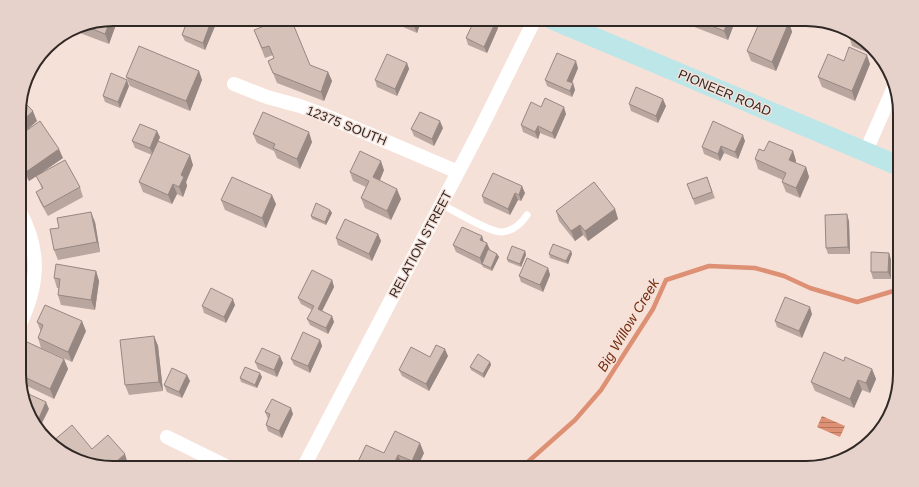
<svg xmlns="http://www.w3.org/2000/svg" width="919" height="487" font-family="Arial,sans-serif">
<style>
.water{fill:url(#water-rules)}
.lines{fill:none;stroke-linecap:round;stroke-linejoin:round}
.stream{stroke:#dd9073;stroke-width:4.5}
.lane{stroke:#fff;stroke-width:7}
.street{stroke:#fff;stroke-width:14}
.secondary{stroke:#bce6e7;stroke-width:20}
.wall{fill:#b8a69f}
.shaded-wall{fill:#968782}
.building{fill:#d6c1b9;stroke:#968782}
.labels{text-anchor:middle;stroke-width:3;stroke-linejoin:round;paint-order:stroke}
.street-label{font-size:13px;fill:#302825;stroke:#f6e1d9}
.water-label{font-size:14px;font-style:italic;fill:#732d10;stroke:#f6e1d9}
.rim{fill:none;stroke:#302825;stroke-width:2}
</style>
<defs>
<pattern id="water-rules" width="6" height="5" patternUnits="userSpaceOnUse"><rect width="6" height="5" fill="#dd9073"/><path d="M0 2.5h6" fill="none" stroke="#b4765e"/></pattern>
</defs>
<rect width="100%" height="100%" fill="#f6e1d9"/>
<path class="water" d="M822,416L845,426L840,437L817,427Z"/>
<g class="lines">
<path class="stream" d="M521,468L575,420L601,390L653,309L666,280L709,266L755,268L784,276L810,288L857,302L900,289"/>
<path class="lane" d="M441,204C453,210 490,233 502,232C514,231 521,224 527,215"/>
<path class="street" d="M234,84L267,97L300,106L324,115L458,172
M866,151L894,87
M19,210C41,250 39,284 20,324
M167,437L230,468
M303,468L479,132L535,19"/>
<path class="secondary" d="M551,19L899,166"/>
</g>
<path class="wall" d="M113,19H118L109,44L72,30L77,26Z
M188,19H218L205,50L185,41L182,35Z
M392,19H422L417,33L394,23Z
M683,19H736L728,40L684,23Z
M789,22L792,32L776,71L751,61L747,51Z
M498,28L487,53L468,45L466,38Z
M254,30L310,65L328,72L332,81L324,101L277,83L268,61L274,58L273,55L265,58Z
M852,33L875,52L873,55L852,46L850,39Z
M844,61L870,64L855,101L822,87L818,77Z
M407,63L409,69L397,96L377,87L375,80Z
M578,68L572,83H573L575,90L572,97L547,86L545,80Z
M199,71L202,80L190,111L130,86L126,77Z
M129,86L120,108L105,102L103,96Z
M629,104L666,106L658,123L631,111Z
M19,107L37,121L24,133L63,158L40,174L80,187L83,197L48,216L40,202L36,192L42,189L37,176L29,181L19,167Z
M541,107L566,114L555,139L540,133L538,139L523,132L521,125Z
M443,128L434,146L414,136L411,129Z
M253,134L312,142L300,169L277,158L274,151L257,143Z
M160,137L158,141L193,165L186,182L187,186L183,197L177,194L172,204L143,192L139,182L152,155L135,148L132,141Z
M745,141L738,159L724,153L720,161L704,154L702,147Z
M764,151H793L796,161L795,163L806,167L809,177L800,198L786,192L782,182L783,180L758,169L755,159Z
M384,170L380,180L401,199L391,220L365,208L361,198L366,187L353,181L350,172Z
M493,173L525,193L521,201L518,200L510,215L484,203L482,196Z
M707,177L715,198L695,205L687,184Z
M221,200L276,204L266,228L225,210Z
M615,209L618,219L588,241L583,235L575,241L559,221L556,211Z
M330,210L332,213L326,225L312,219L311,216Z
M849,221L850,254H828L826,248Z
M95,222L100,252L58,260L54,250Z
M378,234L381,241L372,261L338,245L336,238Z
M482,236L484,242L489,250L497,254L499,257L492,271L483,267L482,265L456,252L453,245Z
M525,251L526,255L521,267L508,262L507,259Z
M571,251L572,254L568,264L550,258L549,254Z
M889,253L891,260V279H873L871,272Z
M548,268L550,275L543,292L521,282L519,276Z
M96,271L99,281L95,310L61,305L58,295L59,288H57L54,278Z
M332,280L334,287L322,311L332,316L334,322L328,334L310,325L307,319L312,310L301,304L298,298Z
M235,305L226,323L204,313L202,306Z
M812,314L802,338L777,327L775,321Z
M37,322L86,331L72,362L41,348L38,338L41,332Z
M154,336L158,346L163,391L129,395L125,385Z
M320,340L322,346L310,373L294,365L291,359Z
M448,356L429,391L402,376L399,370L430,357Z
M20,357L64,359L68,369L54,399L21,383L20,380V369L23,363Z
M844,361L872,369L876,379L870,393L862,390L854,408L815,391L811,382Z
M255,362L283,363L277,377L258,369Z
M490,362L491,365L484,378L471,370L470,367Z
M187,375L190,381L182,398L167,392L164,385Z
M262,377L257,388L241,382L240,378Z
M265,412L293,414L282,438L268,431L266,425L268,419Z
M384,453H424L417,468H409L402,465Z"/>
<path class="shaded-wall" d="M111,19H118L109,44L105,34Z
M212,19H218L205,50L203,43Z
M417,19H422L417,33L414,26Z
M729,19H736L728,40L724,31Z
M496,21L498,28L487,53L484,47Z
M789,22L792,32L776,71L772,62Z
M871,49L875,52L873,55Z
M867,55L870,64L855,101L852,91Z
M576,61L578,68L570,87L567,81Z
M407,63L409,69L397,96L395,89Z
M199,71L202,80L190,111L186,101Z
M328,72L332,81L324,101L321,92Z
M127,80L129,86L120,108L118,102Z
M573,83L575,90L572,97L570,91Z
M663,99L666,106L658,123L656,116Z
M564,107L566,114L555,139L552,133Z
M33,111L37,121L19,137V124Z
M440,121L443,128L434,146L432,139Z
M538,126L540,133L538,139L535,132Z
M157,131L160,137L153,155L150,148Z
M309,132L312,142L300,169L297,159Z
M743,135L745,141L738,159L735,152Z
M721,146L724,153L720,161L718,154Z
M59,149L63,158L29,181L26,172Z
M793,151L796,161L792,170L789,160Z
M190,155L193,165L186,182L187,186L183,197L179,187L181,175Z
M381,161L384,170L377,187L373,177Z
M806,167L809,177L800,198L796,188Z
M173,184L177,194L172,204L168,195Z
M522,186L525,193L521,201L519,195Z
M397,189L401,199L391,220L387,211Z
M515,193L518,200L510,215L508,209Z
M272,195L276,204L266,228L262,218Z
M615,209L618,219L588,241L585,231Z
M330,210L332,213L326,225L325,222Z
M91,212L95,222L100,252L97,242Z
M847,214L849,221L850,254L848,247Z
M580,225L583,235L575,241L571,231Z
M378,234L381,241L372,261L369,254Z
M482,236L484,243L480,240Z
M487,243L490,250L482,264V265L480,258Z
M525,251L526,255L521,267L520,264Z
M571,251L572,254L568,264L566,261Z
M889,253L891,260V279L888,272Z
M497,254L499,257L492,271L491,268Z
M548,268L550,275L543,292L540,285Z
M96,271L99,281L95,310L91,300Z
M332,280L334,287L320,315L318,309Z
M233,299L235,305L226,323L224,317Z
M810,307L812,314L802,338L799,331Z
M332,316L334,322L328,334L326,328Z
M82,321L86,331L72,362L68,352Z
M154,336L158,346L163,391L159,382Z
M320,340L322,346L310,373L308,366Z
M445,349L448,356L429,391L426,384Z
M280,356L283,363L277,377L274,370Z
M64,359L68,369L54,399L50,389Z
M490,362L491,365L484,378L483,374Z
M872,369L876,379L870,393L866,383Z
M260,373L262,377L257,388L255,385Z
M187,375L190,381L182,398L179,392Z
M858,380L862,390L854,408L850,399Z
M46,402L49,409L38,431L36,425Z
M291,408L293,414L282,438L279,431Z
M420,443L424,453L417,468H414L412,461Z
M125,454L128,464L123,468H113L110,467Z
M398,455L402,465L400,468H392Z"/>
<path class="building" d="M111,19L105,34L82,25Z
M188,19H212L203,43L182,35Z
M282,19H291L310,65L328,72L321,92L273,73L268,61L274,58L269,46L262,48L254,30Z
M397,19H417L414,26Z
M475,19H491L496,21L484,47L466,38Z
M695,19H729L724,31Z
M761,19H781L789,22L772,62L747,51Z
M852,33L870,48L850,39Z
M139,46L199,71L186,101L126,77Z
M849,47L867,55L852,91L818,77L828,54L844,61Z
M557,53L576,61L567,81L573,83L570,91L545,80Z
M387,54L407,63L395,89L375,80Z
M111,73L127,80L118,102L103,96Z
M636,87L663,99L656,116L629,104Z
M545,98L564,107L552,133L538,126L535,132L521,125L531,102L541,107Z
M21,99L33,111L19,124V107Z
M263,112L309,132L297,159L273,148L275,144L253,134Z
M420,112L440,121L432,139L411,129Z
M40,121L59,149L26,172L19,162V155L21,154L19,151V136Z
M713,121L743,135L735,152L721,146L718,154L702,147Z
M140,124L157,131L150,148L132,141Z
M158,141L190,155L181,175L184,177L179,187L173,184L168,195L139,182Z
M769,141L793,151L789,160L806,167L796,188L782,182L786,173L755,159L759,149L764,151Z
M360,151L381,161L373,177L397,189L387,211L361,198L369,181L350,172Z
M65,160L80,187L44,207L36,192L43,188L36,176Z
M493,173L522,186L519,195L515,193L508,209L482,196Z
M232,177L272,195L262,218L221,200Z
M707,177L712,192L693,199L687,184Z
M594,182L615,209L585,231L580,225L571,231L556,211Z
M316,203L330,210L325,222L311,216Z
M91,212L97,242L54,250L50,229L59,228L57,218Z
M847,214L848,247L826,248L825,215Z
M345,219L378,234L369,254L336,238Z
M462,227L482,236L480,240L487,243L480,258L453,245Z
M553,244L571,251L566,261L549,254Z
M512,246L525,251L520,264L507,259Z
M488,249L497,254L491,268L482,264Z
M871,252L889,253L888,272H871Z
M527,258L548,268L540,285L519,276Z
M56,264L96,271L91,300L58,295L60,279L54,278Z
M312,270L332,280L318,309L332,316L326,328L307,319L314,306L298,298Z
M211,288L233,299L224,317L202,306Z
M785,297L810,307L799,331L775,321Z
M45,305L82,321L68,352L38,338L43,325L37,322Z
M303,332L320,340L308,366L291,359Z
M154,336L159,382L125,385L120,340Z
M27,342L64,359L50,389L20,375V369L25,359L20,357Z
M436,345L445,349L426,384L399,370L411,347L430,357Z
M262,348L280,356L274,370L255,362Z
M824,352L844,361L845,357L872,369L866,383L858,380L850,399L811,382Z
M478,354L490,362L483,374L470,367Z
M245,367L260,373L255,385L240,378Z
M172,368L187,375L179,392L164,385Z
M22,391L46,402L36,425Z
M272,399L291,408L279,431L266,425L270,414L265,412Z
M72,425L92,449L108,435L125,454L110,467L71,458L52,442Z
M395,431L420,443L412,461L398,455L392,468H355L366,445L384,453Z"/>
<g class="labels">
<g class="street-label">
<text transform="translate(725 92) rotate(23)" y="5">PIONEER ROAD</text>
<text transform="translate(347 125) rotate(22)" y="5">12375 SOUTH</text>
<text transform="translate(420 244) rotate(-62)" y="5">RELATION STREET</text>
</g>
<g class="water-label">
<text transform="translate(628 325) rotate(-59)" y="5">Big Willow Creek</text>
</g>
</g>
<path d="M0 0H919V487H0ZM113 26H806A87 87 0 0 1 893 113V374A87 87 0 0 1 806 461H113A87 87 0 0 1 26 374V113A87 87 0 0 1 113 26Z" fill="#e6d2cb" fill-rule="evenodd"/>
<path class="rim" d="M113 26H806A87 87 0 0 1 893 113V374A87 87 0 0 1 806 461H113A87 87 0 0 1 26 374V113A87 87 0 0 1 113 26Z"/>
</svg>
